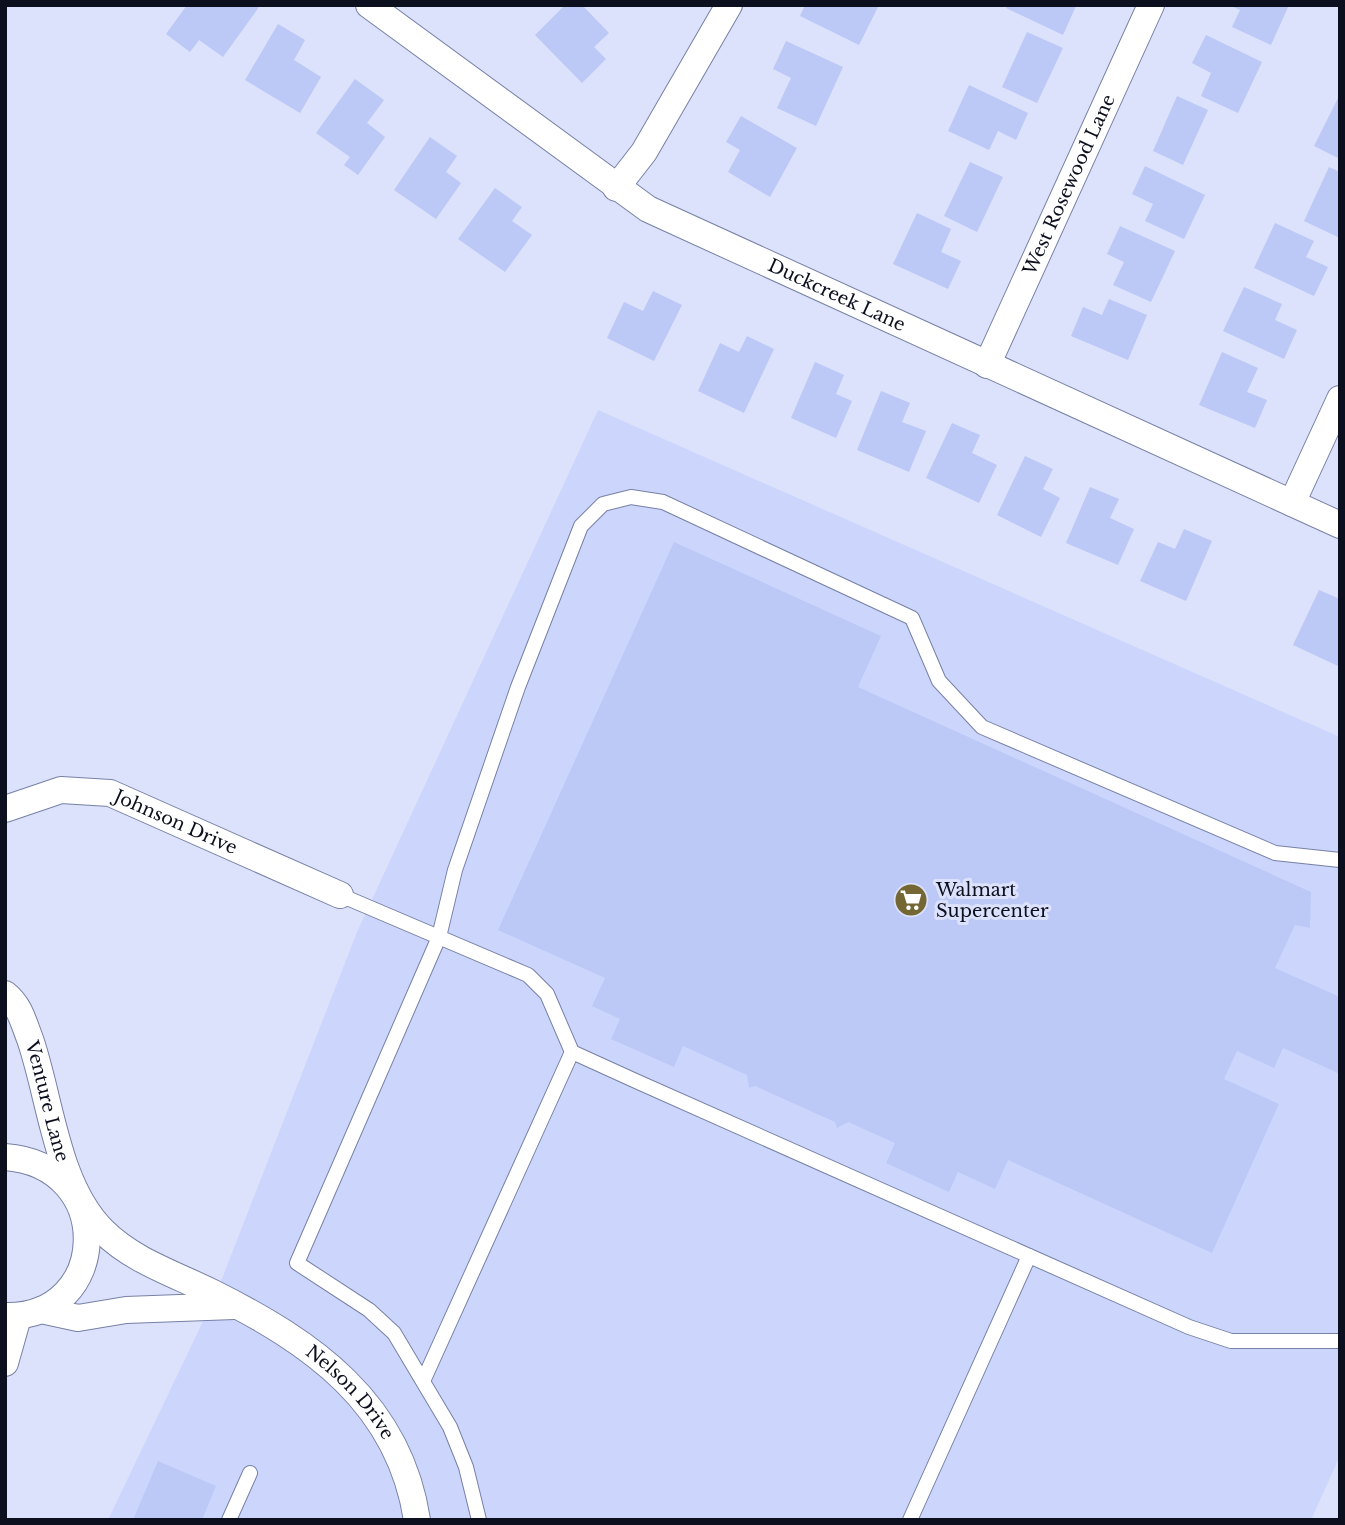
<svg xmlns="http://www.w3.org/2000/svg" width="1345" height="1525" viewBox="0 0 1345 1525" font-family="'Libre Baskerville',serif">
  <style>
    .built { fill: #ccd6fd }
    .building { fill: #bcc8f6 }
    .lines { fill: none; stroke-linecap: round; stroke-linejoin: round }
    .lane-casing { stroke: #7780a6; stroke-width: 16 }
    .street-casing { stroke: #7780a6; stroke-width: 28 }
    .lane { stroke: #fff; stroke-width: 14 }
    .street { stroke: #fff; stroke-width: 26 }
    .labels { text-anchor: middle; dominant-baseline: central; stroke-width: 6; stroke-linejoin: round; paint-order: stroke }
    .street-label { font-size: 18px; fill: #0c0f1d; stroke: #dce2fc }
    .poi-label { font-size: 18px; fill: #0c0f1d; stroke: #dce2fc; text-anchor: start }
  </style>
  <rect width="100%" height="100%" fill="#dce2fc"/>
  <!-- built -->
  <path class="built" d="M 598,410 L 1340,737 L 1340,1456 L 1311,1520 L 108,1520 L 216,1294 L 357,932 Z"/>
  <!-- building -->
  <g class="building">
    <path d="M 187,5 L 258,5 L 259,7 L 223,57 L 199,40 L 190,52 L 166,34 Z"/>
    <path d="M 565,5 L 582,5 L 609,33 L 594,47 L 606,59 L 582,83 L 535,35 Z"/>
    <path d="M 805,5 L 879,5 L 859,45 L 800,16 Z"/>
    <path d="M 1008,5 L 1074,5 L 1076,6 L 1063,35 L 1006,8 Z"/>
    <path d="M 1229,5 L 1289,5 L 1271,45 L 1232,27 L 1240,10 Z"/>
    <path d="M 278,24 L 305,40 L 294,60 L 321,77 L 300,113 L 245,80 Z"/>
    <path d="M 1027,32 L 1063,48 L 1037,103 L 1002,87 Z"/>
    <path d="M 1206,35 L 1262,62 L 1238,113 L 1201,96 L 1211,73 L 1192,63 Z"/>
    <path d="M 786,41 L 843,67 L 816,126 L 777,108 L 791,78 L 773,69 Z"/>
    <path d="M 355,79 L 384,100 L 367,123 L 385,137 L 358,175 L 344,165 L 350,157 L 316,133 Z"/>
    <path d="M 969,85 L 1028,113 L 1016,140 L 998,131 L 989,150 L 948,131 Z"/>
    <path d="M 1340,94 L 1340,159 L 1314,146 Z"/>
    <path d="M 1177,96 L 1208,110 L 1183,165 L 1153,151 Z"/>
    <path d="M 741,116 L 797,148 L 770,197 L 728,172 L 740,150 L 726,142 Z"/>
    <path d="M 430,137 L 457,156 L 446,172 L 461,183 L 436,219 L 394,190 Z"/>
    <path d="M 970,162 L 1003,177 L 977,232 L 944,216 Z"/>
    <path d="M 1145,166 L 1205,195 L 1184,239 L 1145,221 L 1153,204 L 1132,194 Z"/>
    <path d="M 1329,167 L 1340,172 L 1340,238 L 1304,221 Z"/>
    <path d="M 495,188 L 522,207 L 512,221 L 532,235 L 505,272 L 458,239 Z"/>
    <path d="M 917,213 L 951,229 L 941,252 L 961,261 L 948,289 L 893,264 Z"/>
    <path d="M 1275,223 L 1314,241 L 1306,257 L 1328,267 L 1314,296 L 1254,268 Z"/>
    <path d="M 1120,226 L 1175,251 L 1151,302 L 1113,285 L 1124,262 L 1107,254 Z"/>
    <path d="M 1244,287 L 1282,304 L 1275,320 L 1297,330 L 1284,359 L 1223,331 Z"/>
    <path d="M 653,291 L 682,305 L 654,361 L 607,338 L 624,302 L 643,311 Z"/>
    <path d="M 1109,299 L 1147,315 L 1128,360 L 1071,336 L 1083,307 L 1102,315 Z"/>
    <path d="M 747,336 L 774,349 L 744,413 L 698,391 L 720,343 L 739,352 Z"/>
    <path d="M 1222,352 L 1258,368 L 1247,392 L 1267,400 L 1255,428 L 1199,405 Z"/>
    <path d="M 815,362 L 844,375 L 836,394 L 852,401 L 836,438 L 791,418 Z"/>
    <path d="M 881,391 L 910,403 L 902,422 L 926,431 L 909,472 L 857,450 Z"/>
    <path d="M 952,423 L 980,435 L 972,453 L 997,465 L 979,503 L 926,478 Z"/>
    <path d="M 1025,456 L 1053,469 L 1043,489 L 1060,498 L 1041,537 L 997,515 Z"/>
    <path d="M 1090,487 L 1119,499 L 1110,518 L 1134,529 L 1118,565 L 1066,543 Z"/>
    <path d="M 1184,529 L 1212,541 L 1186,601 L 1140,581 L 1158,542 L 1175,549 Z"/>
    <path d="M 674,542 L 881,636 L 858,687 L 1311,892 L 1310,928 L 1295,925 L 1275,968 L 1340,997 L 1340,1074 L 1283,1048 L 1274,1068 L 1237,1051 L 1224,1079 L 1279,1104 L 1212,1253 L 1008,1160 L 995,1189 L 958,1172 L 949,1192 L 886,1163 L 895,1143 L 848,1122 L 837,1128 L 835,1122 L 755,1086 L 749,1088 L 747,1075 L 683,1046 L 674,1067 L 611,1039 L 620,1019 L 592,1006 L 605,978 L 498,930 Z"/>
    <path d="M 1319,590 L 1340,599 L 1338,666 L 1293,645 Z"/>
    <path d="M 158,1461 L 216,1486 L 202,1520 L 133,1520 Z"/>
  </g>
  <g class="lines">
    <defs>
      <g id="lane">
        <path d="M 340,895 L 528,975 L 547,994 L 572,1052 L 638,1082 L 1189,1327 L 1231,1341 L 1340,1341"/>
        <path d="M 424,1379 L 572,1052"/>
        <path d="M 229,1520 L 250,1473"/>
        <path d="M 479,1520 L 466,1467 L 450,1427 L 394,1333 L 369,1310 L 297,1263 L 439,937 L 455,870 L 518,687 L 581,526 L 603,504 L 631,497 L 663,502 L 912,618 L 939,681 L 982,727 L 1275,853 L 1340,860"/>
        <path d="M 910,1520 L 1029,1256"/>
      </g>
      <g id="street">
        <path id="s1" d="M 369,5 L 648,209 L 1340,525"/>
        <path d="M 616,188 L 644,152 L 729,5"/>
        <path id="s2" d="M 987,365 L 1151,5"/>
        <path d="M 1292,503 L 1340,399"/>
        <path id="s3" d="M 5,809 L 61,790 L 110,793 L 340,895"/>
        <path id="s4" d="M 5,994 C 20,1006 23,1021 30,1039 C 51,1100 56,1184 103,1231 C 133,1261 175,1274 213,1293 C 311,1342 399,1402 417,1520"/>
        <path d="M 5,1157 C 117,1165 111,1319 5,1316"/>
        <path d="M 41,1310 L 78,1318 L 126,1310 L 234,1306"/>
        <path d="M 5,1363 L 18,1317"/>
      </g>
    </defs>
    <!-- lane casing -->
    <use href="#lane" class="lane-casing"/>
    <!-- street casing -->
    <use href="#street" class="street-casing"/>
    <!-- lane -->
    <use href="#lane" class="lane"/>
    <!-- street -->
    <use href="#street" class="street"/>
  </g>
  <!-- icons -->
  <defs>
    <symbol id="supermarket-disc" viewBox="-11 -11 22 22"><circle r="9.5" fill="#756734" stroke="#dce2fc"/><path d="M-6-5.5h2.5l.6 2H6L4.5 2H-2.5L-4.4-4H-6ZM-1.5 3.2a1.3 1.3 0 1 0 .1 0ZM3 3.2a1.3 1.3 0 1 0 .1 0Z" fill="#fff"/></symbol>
  </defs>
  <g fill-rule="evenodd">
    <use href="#supermarket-disc" x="892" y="881" width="38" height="38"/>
  </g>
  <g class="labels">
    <!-- street labels -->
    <g class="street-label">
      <text stroke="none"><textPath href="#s2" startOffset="198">West Rosewood Lane</textPath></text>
      <text stroke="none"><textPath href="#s1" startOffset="553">Duckcreek Lane</textPath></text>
      <text stroke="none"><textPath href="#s3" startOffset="180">Johnson Drive</textPath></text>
      <text stroke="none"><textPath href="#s4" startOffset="117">Venture Lane</textPath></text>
      <text stroke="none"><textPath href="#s4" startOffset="558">Nelson Drive</textPath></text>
    </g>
    <!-- poi labels -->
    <g class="poi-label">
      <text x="936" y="890">Walmart<tspan x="936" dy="21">Supercenter</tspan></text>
    </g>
  </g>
  <!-- border -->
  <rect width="1345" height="1525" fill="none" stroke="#0c0f1d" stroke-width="14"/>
</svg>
